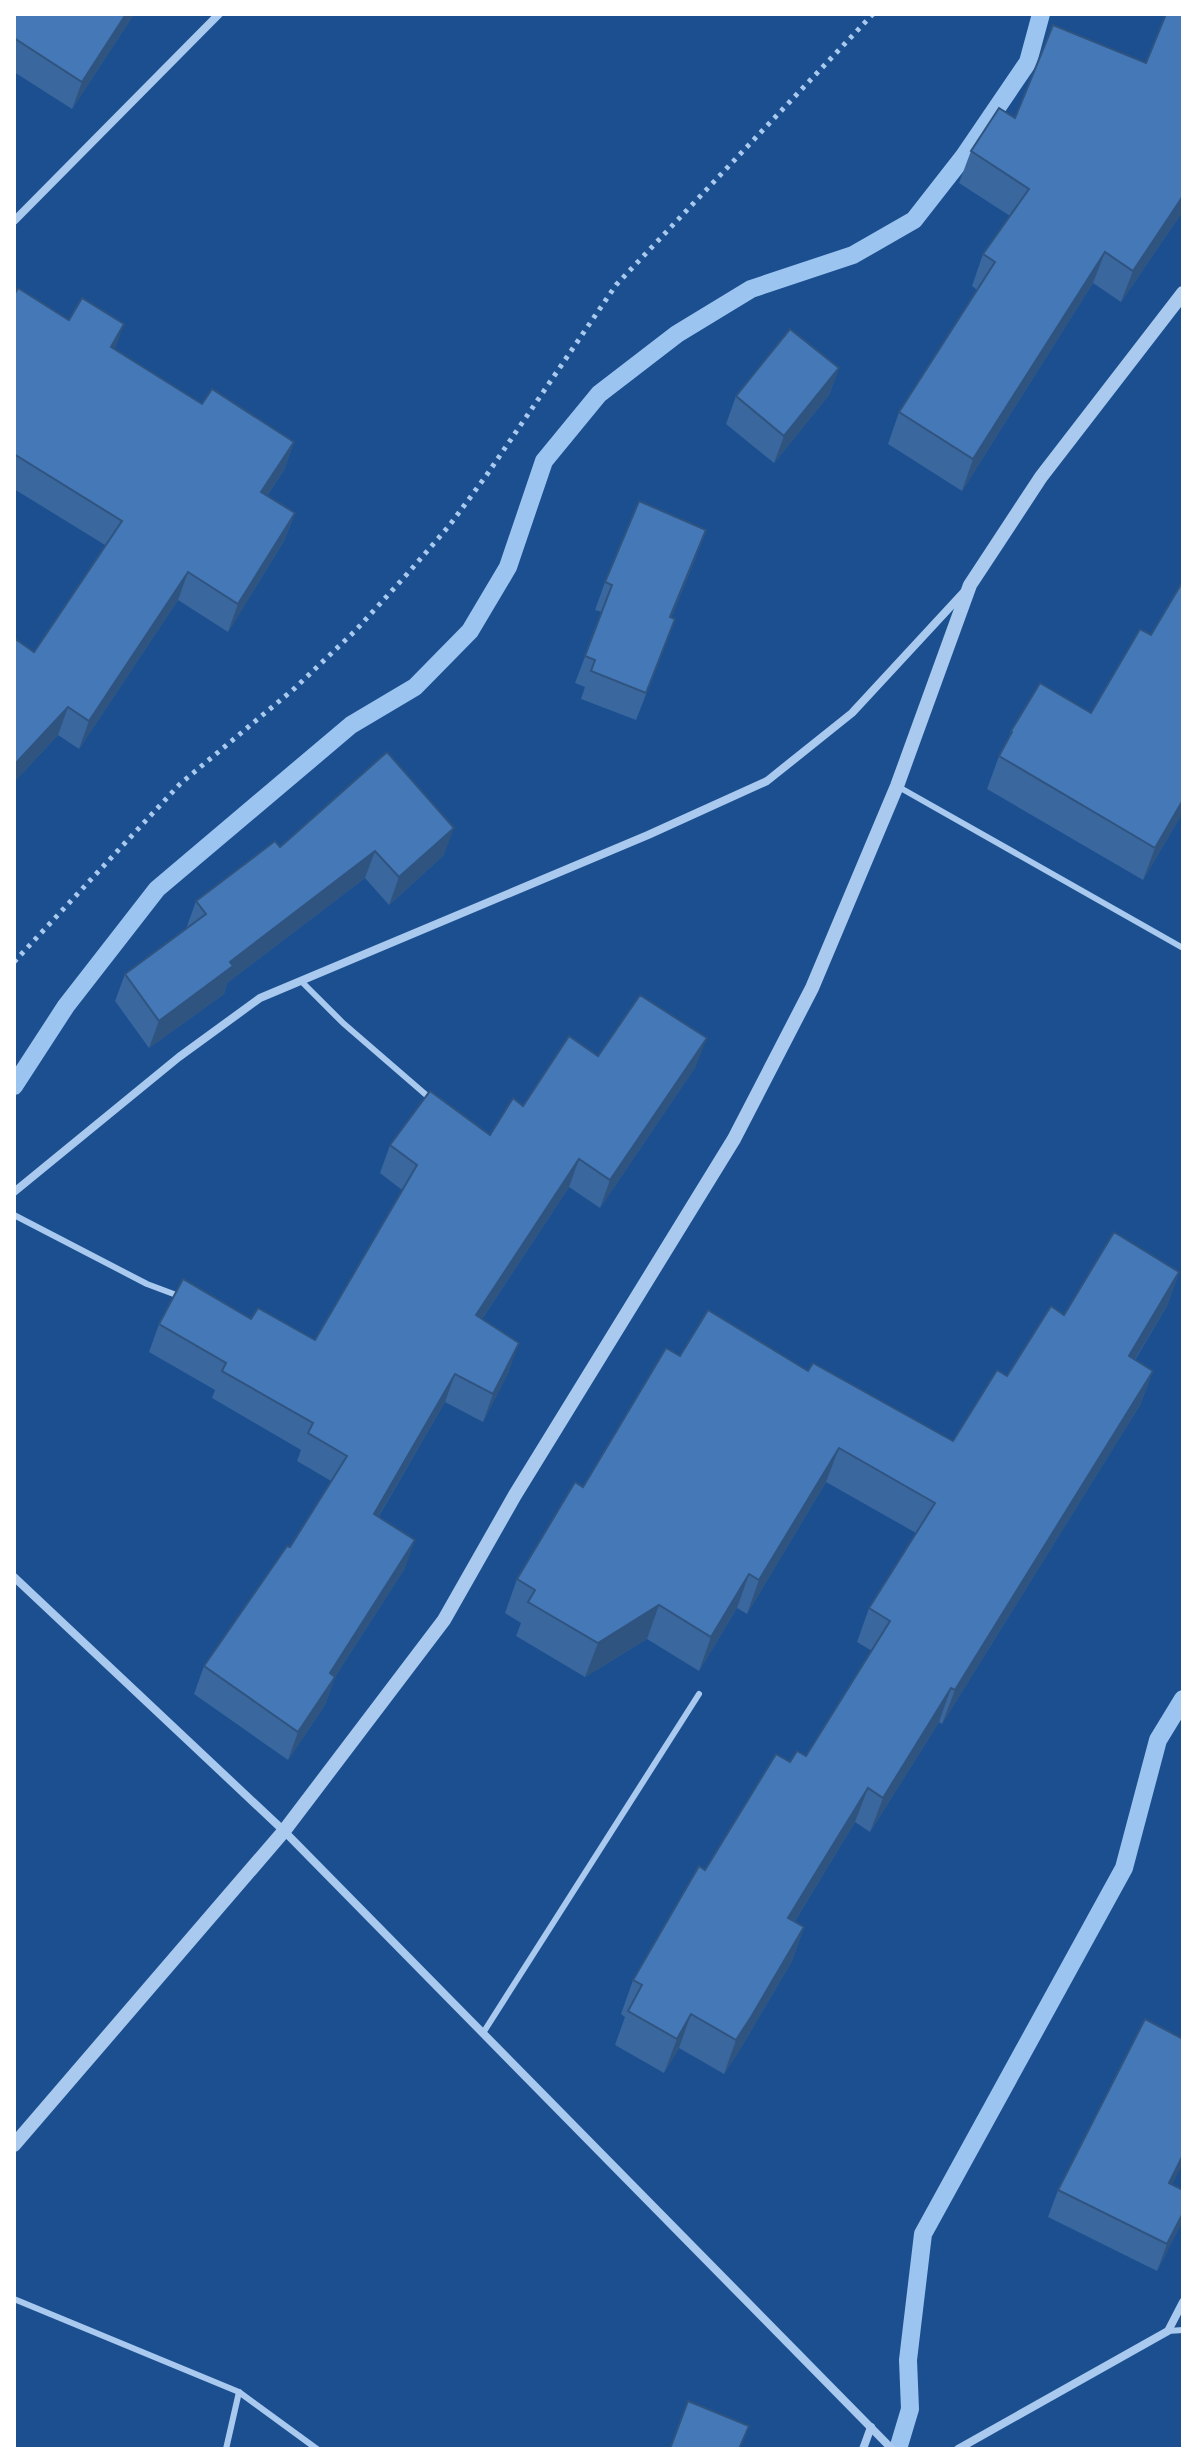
<svg xmlns="http://www.w3.org/2000/svg" width="1197" height="2463" viewBox="0 0 1197 2463" font-family="'Exo 2',sans-serif">
  <style>
    .lines { fill: none; stroke-linecap: round; stroke-linejoin: round }
    .stream { stroke: #9cc4f0; stroke-width: 18 }
    .path { stroke: #a9c9ee; stroke-width: 5; stroke-dasharray: 4 6; stroke-linecap: butt }
    .service { stroke: #a9c9ee; stroke-width: 6 }
    .minor { stroke: #a9c9ee; stroke-width: 8 }
    .tertiary { stroke: #a9c9ee; stroke-width: 14 }
    .wall { fill: #3a679d }
    .shaded-wall { fill: #305480 }
    .building { fill: #4478b7; stroke: #305480; stroke-width: 2 }
  </style>
  <rect width="100%" height="100%" fill="#1b4f8f"/>
  <g class="lines">
    <!-- stream -->
    <g class="stream">
      <path d="M 14,1086 L 66,1006 L 157,889 L 351,725 L 415,687 L 470,631 L 508,567 L 544,461 L 599,394 L 677,334 L 751,289 L 853,255 L 914,220 L 964,156 L 1028,62 L 1041,14"/>
      <path d="M 898,2449 L 910,2409 L 908,2360 L 923,2234 L 1124,1868 L 1158,1740 L 1183,1699"/>
    </g>
    <!-- path -->
    <path class="path" d="M 14,962 L 180,784 L 295,688 L 356,630 L 409,572 L 449,526 L 486,476 L 616,285 L 873,14"/>
    <!-- service -->
    <g class="service">
      <path d="M 897,786 L 1183,948"/>
      <path d="M 302,982 L 343,1023 L 432,1100"/>
      <path d="M 14,1215 L 147,1284 L 179,1296"/>
      <path d="M 483,2033 L 699,1694"/>
      <path d="M 14,2299 L 239,2392 L 317,2449"/>
      <path d="M 1168,2331 L 1183,2330"/>
      <path d="M 226,2449 L 239,2392"/>
    </g>
    <!-- minor -->
    <g class="minor">
      <path d="M 14,221 L 219,14"/>
      <path d="M 14,1192 L 179,1057 L 260,998 L 648,835 L 767,781 L 852,713 L 964,592"/>
      <path d="M 14,1577 L 284,1831 L 892,2449"/>
      <path d="M 863,2449 L 871,2427"/>
      <path d="M 958,2449 L 1168,2331 L 1183,2302"/>
    </g>
    <!-- tertiary -->
    <path class="tertiary" d="M 14,2145 L 284,1831 L 444,1620 L 515,1495 L 734,1139 L 812,988 L 897,786 L 970,585 L 1041,477 L 1183,293"/>
  </g>
  <!-- wall -->
  <g class="wall">
    <path d="M 14,14 L 134,14 L 72,109 L 14,72 Z"/>
    <path d="M 1015,118 L 1183,211 L 1121,302 L 1093,283 L 962,491 L 888,444 L 899,412 L 977,290 L 972,286 L 983,254 L 1010,216 L 959,183 L 971,151 Z"/>
    <path d="M 14,295 L 115,349 L 202,404 L 294,442 L 284,470 L 267,496 L 295,513 L 284,541 L 228,632 L 178,600 L 79,749 L 58,735 L 14,782 L 14,638 L 34,652 L 105,545 L 14,489 Z"/>
    <path d="M 839,368 L 829,395 L 774,463 L 726,424 L 736,396 Z"/>
    <path d="M 696,557 L 671,618 L 665,646 L 636,720 L 581,699 L 585,687 L 575,683 L 602,612 L 595,610 L 605,582 Z"/>
    <path d="M 1011,731 L 1183,812 L 1143,880 L 987,789 L 999,756 L 1007,742 Z"/>
    <path d="M 387,752 L 444,855 L 389,905 L 365,878 L 227,983 L 224,994 L 149,1048 L 115,1001 L 125,974 L 186,929 L 196,901 L 280,847 Z"/>
    <path d="M 598,1056 L 696,1066 L 600,1208 L 569,1187 L 482,1319 L 509,1371 L 483,1422 L 445,1402 L 379,1516 L 405,1568 L 335,1677 L 325,1705 L 288,1760 L 194,1694 L 204,1666 L 290,1547 L 331,1481 L 297,1461 L 301,1450 L 212,1398 L 215,1390 L 149,1352 L 159,1324 L 251,1319 L 315,1340 L 402,1190 L 380,1173 L 390,1145 L 490,1135 L 523,1106 Z"/>
    <path d="M 1179,1272 L 1167,1306 L 1135,1360 L 1153,1371 L 1140,1405 L 942,1724 L 939,1722 L 870,1832 L 855,1822 L 795,1921 L 804,1927 L 792,1961 L 739,2051 L 724,2074 L 679,2048 L 664,2073 L 615,2045 L 625,2017 L 621,2014 L 633,1980 L 705,1870 L 790,1762 L 806,1756 L 872,1651 L 857,1642 L 869,1608 L 916,1533 L 826,1482 L 747,1614 L 737,1608 L 699,1671 L 647,1639 L 585,1677 L 516,1636 L 521,1623 L 505,1613 L 517,1579 L 583,1487 L 680,1356 L 808,1371 L 953,1441 L 1007,1376 L 1064,1315 Z"/>
    <path d="M 1172,2185 L 1183,2220 L 1157,2271 L 1048,2217 L 1058,2190 Z"/>
  </g>
  <!-- shaded-wall -->
  <g class="shaded-wall">
    <path d="M 126,14 L 134,14 L 72,109 L 82,82 Z"/>
    <path d="M 1183,196 L 1183,211 L 1121,302 L 1133,271 Z"/>
    <path d="M 1105,252 L 1093,283 L 962,491 L 973,459 Z"/>
    <path d="M 124,324 L 114,352 L 111,347 Z"/>
    <path d="M 839,368 L 829,395 L 774,463 L 784,436 Z"/>
    <path d="M 294,442 L 284,470 L 251,520 L 261,492 Z"/>
    <path d="M 295,513 L 284,541 L 228,632 L 238,604 Z"/>
    <path d="M 706,530 L 696,557 L 660,644 L 670,617 Z"/>
    <path d="M 188,572 L 178,600 L 79,749 L 89,721 Z"/>
    <path d="M 68,707 L 58,735 L 14,782 L 14,765 Z"/>
    <path d="M 1183,800 L 1183,812 L 1143,880 L 1155,848 Z"/>
    <path d="M 454,828 L 444,855 L 389,905 L 399,877 Z"/>
    <path d="M 375,851 L 365,878 L 227,983 L 224,994 L 149,1048 L 159,1021 L 230,962 Z"/>
    <path d="M 707,1038 L 696,1066 L 600,1208 L 610,1180 Z"/>
    <path d="M 579,1159 L 569,1187 L 466,1343 L 476,1315 Z"/>
    <path d="M 1179,1272 L 1167,1306 L 1116,1390 L 1129,1356 Z"/>
    <path d="M 519,1343 L 509,1371 L 483,1422 L 493,1394 Z"/>
    <path d="M 1153,1371 L 1140,1405 L 942,1724 L 955,1690 Z"/>
    <path d="M 455,1374 L 445,1402 L 364,1541 L 374,1514 Z"/>
    <path d="M 839,1448 L 826,1482 L 747,1614 L 759,1580 Z"/>
    <path d="M 415,1540 L 405,1568 L 335,1677 L 325,1705 L 288,1760 L 298,1732 L 330,1673 Z"/>
    <path d="M 749,1574 L 737,1608 L 699,1671 L 711,1637 Z"/>
    <path d="M 659,1605 L 647,1639 L 585,1677 L 598,1643 Z"/>
    <path d="M 951,1688 L 939,1722 L 870,1832 L 883,1798 Z"/>
    <path d="M 868,1788 L 855,1822 L 776,1952 L 788,1918 Z"/>
    <path d="M 804,1927 L 792,1961 L 739,2051 L 724,2074 L 736,2040 Z"/>
    <path d="M 691,2014 L 679,2048 L 664,2073 L 677,2039 Z"/>
    <path d="M 1183,2155 L 1183,2164 L 1159,2210 L 1169,2183 Z"/>
    <path d="M 1183,2213 L 1183,2220 L 1157,2271 L 1167,2244 Z"/>
  </g>
  <!-- building -->
  <g class="building">
    <path d="M 14,14 L 126,14 L 82,82 L 14,38 Z"/>
    <path d="M 1166,14 L 1183,14 L 1183,196 L 1133,271 L 1105,252 L 973,459 L 899,412 L 995,262 L 983,254 L 1029,189 L 971,151 L 999,108 L 1015,118 L 1053,25 L 1146,63 Z"/>
    <path d="M 18,288 L 69,320 L 82,298 L 124,324 L 111,347 L 202,404 L 212,389 L 294,442 L 261,492 L 295,513 L 238,604 L 188,572 L 89,721 L 68,707 L 14,765 L 14,638 L 34,652 L 122,521 L 14,454 L 14,295 Z"/>
    <path d="M 790,329 L 839,368 L 784,436 L 736,396 Z"/>
    <path d="M 639,501 L 706,530 L 670,617 L 675,619 L 646,693 L 591,671 L 595,660 L 585,656 L 612,585 L 605,582 Z"/>
    <path d="M 1183,581 L 1183,800 L 1155,848 L 999,756 L 1012,732 L 1011,731 L 1040,683 L 1091,713 L 1140,629 L 1151,635 Z"/>
    <path d="M 387,752 L 454,828 L 399,877 L 375,851 L 230,962 L 233,966 L 159,1021 L 125,974 L 206,914 L 196,901 L 275,841 L 280,847 Z"/>
    <path d="M 640,995 L 707,1038 L 610,1180 L 579,1159 L 476,1315 L 519,1343 L 493,1394 L 455,1374 L 374,1514 L 415,1540 L 330,1673 L 335,1677 L 298,1732 L 204,1666 L 287,1546 L 290,1547 L 347,1456 L 308,1433 L 313,1423 L 222,1371 L 226,1363 L 159,1324 L 183,1279 L 251,1319 L 258,1308 L 315,1340 L 417,1165 L 390,1145 L 430,1091 L 490,1135 L 513,1098 L 523,1106 L 569,1036 L 598,1056 Z"/>
    <path d="M 1114,1232 L 1179,1272 L 1129,1356 L 1153,1371 L 955,1690 L 951,1688 L 883,1798 L 868,1788 L 788,1918 L 804,1927 L 751,2017 L 736,2040 L 691,2014 L 677,2039 L 628,2011 L 642,1985 L 633,1980 L 699,1866 L 705,1870 L 776,1754 L 790,1762 L 797,1751 L 806,1756 L 890,1621 L 869,1608 L 935,1503 L 839,1448 L 759,1580 L 749,1574 L 711,1637 L 659,1605 L 598,1643 L 528,1602 L 535,1590 L 517,1579 L 575,1482 L 583,1487 L 666,1348 L 680,1356 L 708,1310 L 808,1371 L 813,1363 L 953,1441 L 997,1370 L 1007,1376 L 1051,1306 L 1064,1315 Z"/>
    <path d="M 1145,2019 L 1183,2039 L 1183,2155 L 1169,2183 L 1183,2190 L 1183,2213 L 1167,2244 L 1058,2190 Z"/>
    <path d="M 688,2401 L 749,2426 L 739,2449 L 670,2449 Z"/>
  </g>
  <!-- border -->
  <rect width="1197" height="2463" fill="none" stroke="#ffffff" stroke-width="32"/>
</svg>
